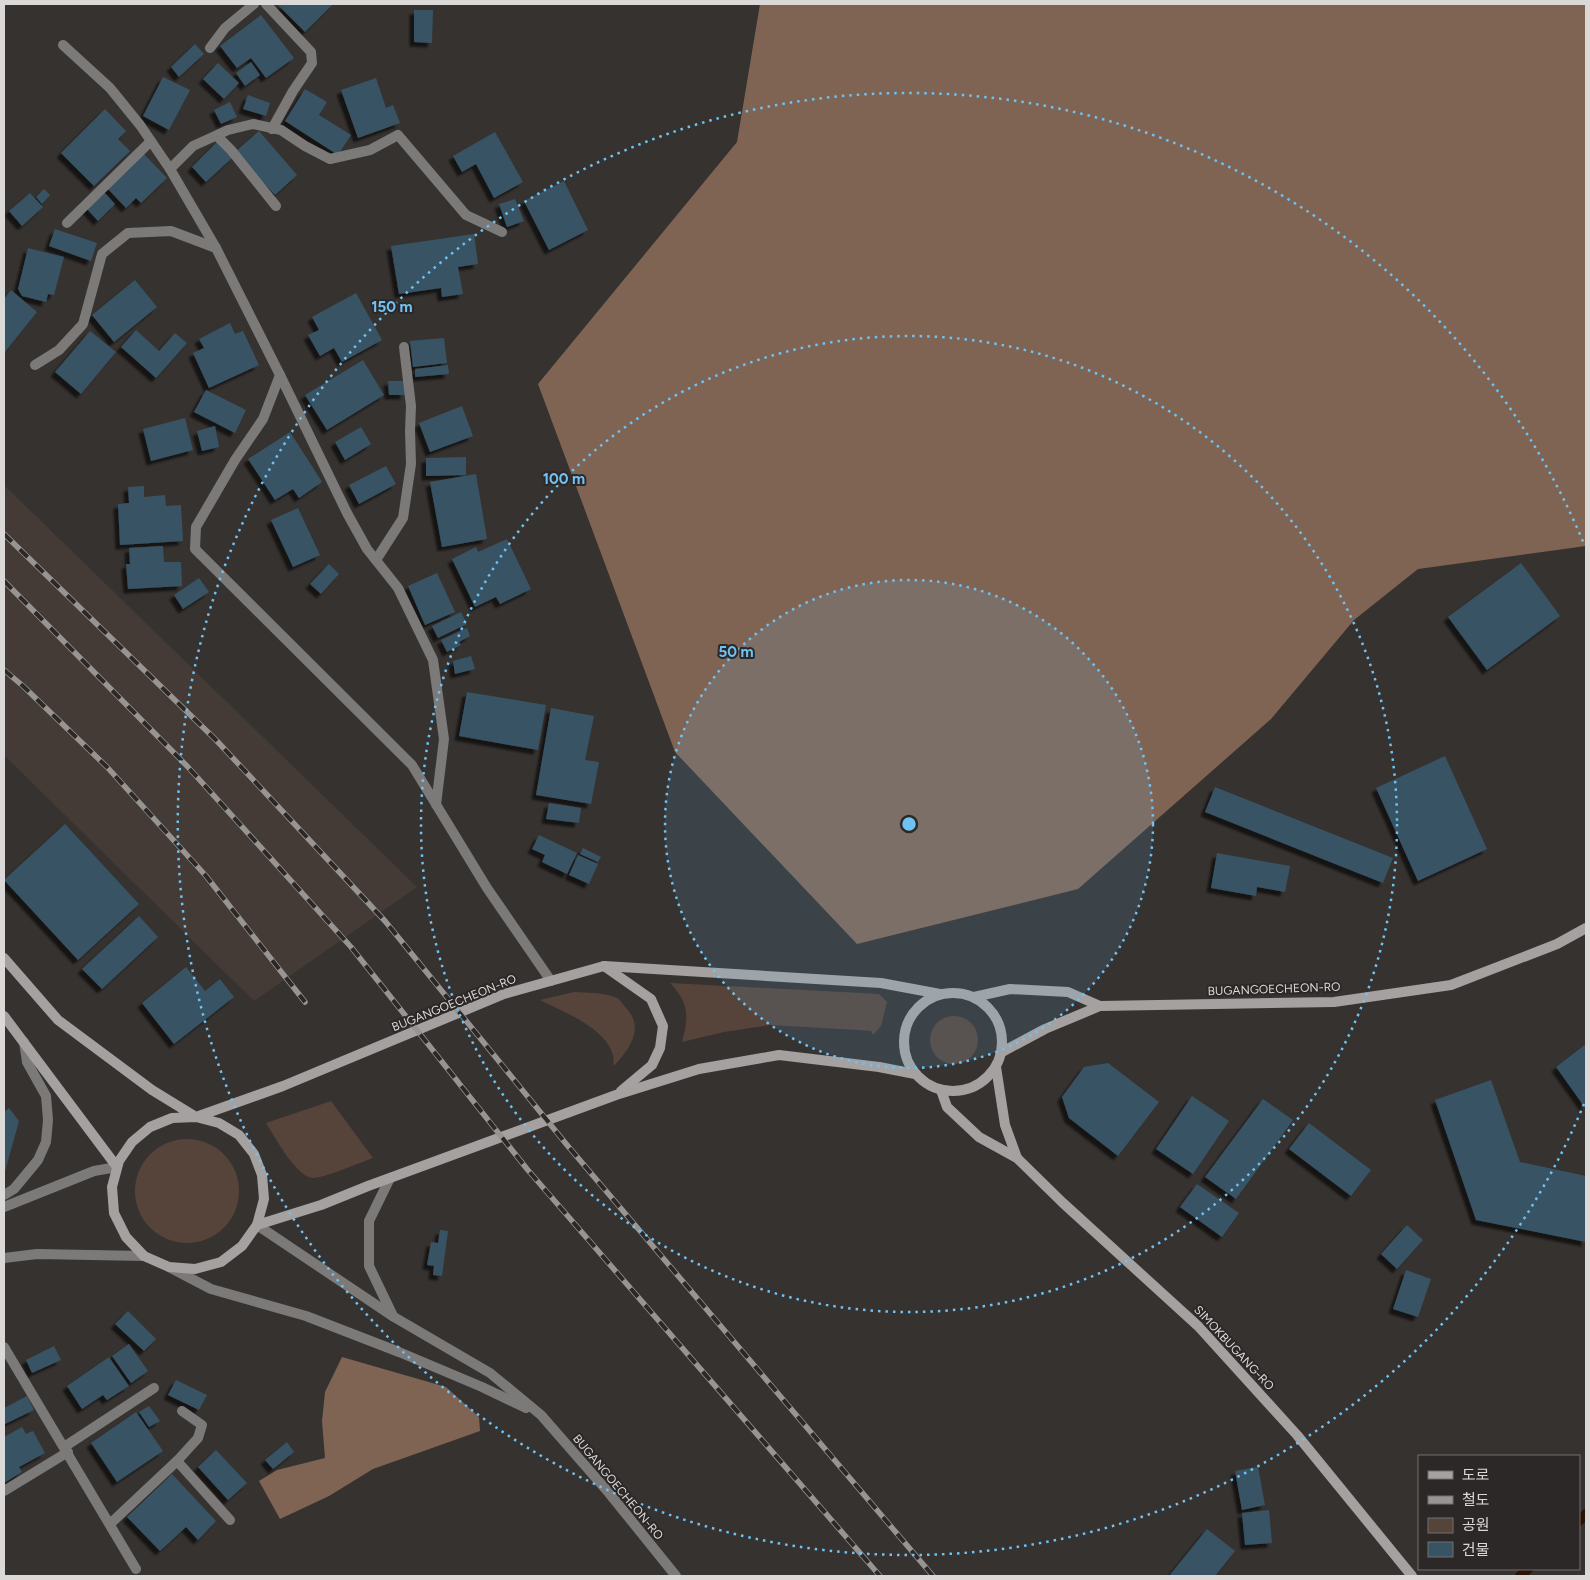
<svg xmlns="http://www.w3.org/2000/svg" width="1590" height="1580" viewBox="0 0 1590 1580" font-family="Figtree,'Noto Sans KR',sans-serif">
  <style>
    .built { fill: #453b36 }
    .green { fill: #56443a }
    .forest { fill: #7f6454 }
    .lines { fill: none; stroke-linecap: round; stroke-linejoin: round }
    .stream { stroke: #291305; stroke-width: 10 }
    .building { fill: #385364; filter: url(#shadow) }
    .service { stroke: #7b7a79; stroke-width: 10 }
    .minor { stroke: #7b7a79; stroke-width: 10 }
    .tertiary { stroke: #7b7a79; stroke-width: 10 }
    .secondary { stroke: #a4a1a0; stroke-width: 10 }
    .rail-casing { stroke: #979492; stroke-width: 5.5 }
    .rail { stroke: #2c2827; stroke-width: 4; stroke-dasharray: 11; stroke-linecap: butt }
    .ring { fill: none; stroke: #6fc2f4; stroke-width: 2.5; stroke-dasharray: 2.5 5 }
    .labels { text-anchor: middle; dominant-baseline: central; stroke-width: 4; stroke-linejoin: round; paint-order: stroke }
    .street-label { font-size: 12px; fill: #dbd9d8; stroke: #2c2827 }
    .centre { fill: #6fc2f4; stroke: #2c2827; stroke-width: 2.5 }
    .ring-label { font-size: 15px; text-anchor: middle; font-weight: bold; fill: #6fc2f4; stroke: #2c2827; stroke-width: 4; stroke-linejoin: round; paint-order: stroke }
  </style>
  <defs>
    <filter id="shadow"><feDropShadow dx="-4.5" dy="4.5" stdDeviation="1" flood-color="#0009"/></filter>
  </defs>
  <rect width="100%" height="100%" fill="#363230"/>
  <!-- built -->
  <path class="built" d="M 4,485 L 417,887 L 254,1001 L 4,755 Z"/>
  <!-- green -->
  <g class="green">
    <path d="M 670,983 L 879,994 L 887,1002 L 881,1026 L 873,1035 L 871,1031 L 858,1030 L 771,1025 L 724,1032 L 682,1042 C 689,1016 689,1003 670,983 Z"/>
    <path d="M 574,992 C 587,993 604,992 617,998 C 621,1000 624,1006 627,1009 C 645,1029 628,1051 614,1066 C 613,1063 614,1058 613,1055 C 605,1027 563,1012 540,1000 Z"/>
    <circle cx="954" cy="1040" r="24"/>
    <path d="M 331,1101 L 373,1158 C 362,1162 321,1179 313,1178 C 296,1177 275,1137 266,1123 Z"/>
    <circle cx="187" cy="1191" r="52"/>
  </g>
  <!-- forest -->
  <g class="forest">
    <path d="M 760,4 L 1586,4 L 1586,546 L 1418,569 L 1354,620 L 1271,719 L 1078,889 L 857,944 L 675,752 L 538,384 L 737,142 Z"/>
    <path d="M 342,1357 L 446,1387 L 479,1417 L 480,1431 L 373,1469 L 329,1496 L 280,1519 L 259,1481 L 277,1470 L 325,1458 L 322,1421 L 325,1392 Z"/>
  </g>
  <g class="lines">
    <!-- stream -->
    <g class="stream">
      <path d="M 1579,1521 L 1586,1514"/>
      <path d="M 1520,1576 L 1528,1569"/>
    </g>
  </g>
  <!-- building -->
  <g class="building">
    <path d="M 277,4 L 333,4 L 305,32 Z"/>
    <path d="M 414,10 L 433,10 L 432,43 L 414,42 Z"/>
    <path d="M 261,15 L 294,58 L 266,78 L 251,58 L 237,68 L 220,46 Z"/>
    <path d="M 195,44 L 204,54 L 179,77 L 171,67 Z"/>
    <path d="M 251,62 L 260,75 L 245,86 L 236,73 Z"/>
    <path d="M 218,63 L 239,83 L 224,99 L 203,79 Z"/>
    <path d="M 163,77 L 190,90 L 169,130 L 143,116 Z"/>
    <path d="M 376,78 L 386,108 L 393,105 L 400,123 L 358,138 L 341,90 Z"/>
    <path d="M 305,89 L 327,102 L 319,115 L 351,135 L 338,155 L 285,121 Z"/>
    <path d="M 248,95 L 270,103 L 266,116 L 243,109 Z"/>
    <path d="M 230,102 L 237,117 L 221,124 L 214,110 Z"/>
    <path d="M 105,109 L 126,131 L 118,139 L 130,151 L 94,186 L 61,153 Z"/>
    <path d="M 259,131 L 297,175 L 275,195 L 235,152 Z"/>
    <path d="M 495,132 L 523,182 L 494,198 L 476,164 L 462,172 L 453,156 Z"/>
    <path d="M 218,141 L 233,157 L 206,182 L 192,167 Z"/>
    <path d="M 143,153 L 167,178 L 141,203 L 136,198 L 126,208 L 107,188 Z"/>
    <path d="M 564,181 L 588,230 L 549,250 L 524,201 Z"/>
    <path d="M 44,189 L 50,195 L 42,204 L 36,197 Z"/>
    <path d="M 103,191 L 115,204 L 98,221 L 86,208 Z"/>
    <path d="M 30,193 L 43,207 L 22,226 L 9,211 Z"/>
    <path d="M 515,199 L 524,221 L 507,227 L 499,204 Z"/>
    <path d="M 55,229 L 97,243 L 91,261 L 49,246 Z"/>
    <path d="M 474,234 L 478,264 L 458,267 L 463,294 L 442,297 L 441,288 L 399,294 L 391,246 Z"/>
    <path d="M 28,248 L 64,257 L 54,295 L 48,294 L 46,302 L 22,296 L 18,289 Z"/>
    <path d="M 135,280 L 157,307 L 114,342 L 92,315 Z"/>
    <path d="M 11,290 L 37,312 L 5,352 L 4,351 L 4,299 Z"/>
    <path d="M 356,293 L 382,340 L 342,362 L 334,348 L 320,356 L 308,335 L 319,330 L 312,317 Z"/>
    <path d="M 230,323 L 235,334 L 243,331 L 259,365 L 209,388 L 193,353 L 204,348 L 199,339 Z"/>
    <path d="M 136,330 L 159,351 L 175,333 L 187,343 L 156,378 L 121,347 Z"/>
    <path d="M 90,331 L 116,352 L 81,394 L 55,372 Z"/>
    <path d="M 444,338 L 447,363 L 413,367 L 410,341 Z"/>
    <path d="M 363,360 L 384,395 L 327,430 L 305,395 Z"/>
    <path d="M 448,365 L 449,374 L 415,377 L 415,369 Z"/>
    <path d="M 388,381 L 404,381 L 405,395 L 389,395 Z"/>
    <path d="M 206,390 L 246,410 L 235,433 L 194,412 Z"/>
    <path d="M 462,406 L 473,436 L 430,452 L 419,423 Z"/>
    <path d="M 185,418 L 193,450 L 151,461 L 143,429 Z"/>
    <path d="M 215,426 L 219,447 L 202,451 L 197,431 Z"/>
    <path d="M 361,427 L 371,444 L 345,460 L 335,442 Z"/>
    <path d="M 290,432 L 322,482 L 299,498 L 293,489 L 275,500 L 248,459 Z"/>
    <path d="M 466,457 L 466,475 L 426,476 L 426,458 Z"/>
    <path d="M 386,466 L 396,484 L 359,504 L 349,485 Z"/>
    <path d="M 476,474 L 487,539 L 442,547 L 430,482 Z"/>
    <path d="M 144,486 L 144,497 L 165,495 L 166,506 L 181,505 L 183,541 L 120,545 L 118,504 L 129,503 L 128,487 Z"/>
    <path d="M 298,508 L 320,555 L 293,567 L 271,520 Z"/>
    <path d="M 507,539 L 531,589 L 500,604 L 496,597 L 475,607 L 452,559 L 476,547 L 478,552 Z"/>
    <path d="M 163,546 L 164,562 L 181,562 L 182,586 L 128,589 L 126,564 L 130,564 L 129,548 Z"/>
    <path d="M 1521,563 L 1560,616 L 1487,670 L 1448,617 Z"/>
    <path d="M 329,564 L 339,574 L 321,594 L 310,584 Z"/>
    <path d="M 437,573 L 455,612 L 425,625 L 408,586 Z"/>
    <path d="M 199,578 L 209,592 L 183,609 L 174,595 Z"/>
    <path d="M 461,612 L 467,624 L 438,638 L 432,626 Z"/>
    <path d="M 467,628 L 470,636 L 459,642 L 461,645 L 447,652 L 441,640 Z"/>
    <path d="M 471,656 L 475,669 L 455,674 L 453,661 Z"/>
    <path d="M 467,692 L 546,705 L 538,750 L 459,736 Z"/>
    <path d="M 551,708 L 594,716 L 585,760 L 599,762 L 591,804 L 536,795 Z"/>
    <path d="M 1445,756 L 1487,849 L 1418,881 L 1376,788 Z"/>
    <path d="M 1215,787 L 1393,858 L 1383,883 L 1205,812 Z"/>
    <path d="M 549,803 L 581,808 L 579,823 L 546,819 Z"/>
    <path d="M 65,824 L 139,904 L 78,960 L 4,880 Z"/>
    <path d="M 539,835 L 577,853 L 567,874 L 542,862 L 545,855 L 532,849 Z"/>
    <path d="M 583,848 L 601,857 L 598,862 L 580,854 Z"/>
    <path d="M 1217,853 L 1290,866 L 1285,892 L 1257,887 L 1256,896 L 1211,888 Z"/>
    <path d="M 578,855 L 598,864 L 589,884 L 569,875 Z"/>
    <path d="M 139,916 L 158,937 L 102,989 L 82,969 Z"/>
    <path d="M 186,967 L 205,991 L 220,979 L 234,997 L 174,1044 L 142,1003 Z"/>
    <path d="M 1586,1044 L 1586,1109 L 1556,1067 Z"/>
    <path d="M 1108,1063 L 1159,1102 L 1118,1156 L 1069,1118 L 1062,1097 L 1084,1067 Z"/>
    <path d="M 1491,1080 L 1520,1162 L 1586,1176 L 1586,1242 L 1476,1220 L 1435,1100 Z"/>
    <path d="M 1192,1096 L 1229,1121 L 1193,1174 L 1156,1149 Z"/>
    <path d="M 1263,1099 L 1293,1120 L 1236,1199 L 1205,1177 Z"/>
    <path d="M 9,1108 L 19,1121 L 4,1175 L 4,1112 Z"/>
    <path d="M 1309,1123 L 1371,1170 L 1351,1196 L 1289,1149 Z"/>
    <path d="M 1197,1184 L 1239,1213 L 1222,1237 L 1180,1207 Z"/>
    <path d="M 1407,1225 L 1423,1240 L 1397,1269 L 1381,1254 Z"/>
    <path d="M 440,1230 L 448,1231 L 442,1276 L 433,1275 L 434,1266 L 427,1265 L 431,1242 L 438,1243 Z"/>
    <path d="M 1406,1270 L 1431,1279 L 1418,1317 L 1393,1309 Z"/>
    <path d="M 128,1311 L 156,1339 L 144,1351 L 115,1324 Z"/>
    <path d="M 129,1344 L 148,1371 L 131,1383 L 112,1356 Z"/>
    <path d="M 54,1346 L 61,1360 L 32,1373 L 26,1360 Z"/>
    <path d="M 109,1357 L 129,1386 L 107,1400 L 103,1395 L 82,1409 L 67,1386 Z"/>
    <path d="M 176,1380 L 207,1395 L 199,1410 L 168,1395 Z"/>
    <path d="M 27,1396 L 34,1410 L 5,1424 L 4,1421 L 4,1408 Z"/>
    <path d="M 149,1406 L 160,1421 L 149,1427 L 139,1412 Z"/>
    <path d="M 136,1412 L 163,1451 L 117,1482 L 91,1443 Z"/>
    <path d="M 22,1427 L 26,1434 L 33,1431 L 45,1453 L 19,1467 L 22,1472 L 4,1483 L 4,1437 Z"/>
    <path d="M 287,1442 L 294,1452 L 273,1469 L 265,1460 Z"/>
    <path d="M 216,1450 L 247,1483 L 228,1500 L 198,1467 Z"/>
    <path d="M 1258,1467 L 1265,1505 L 1242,1510 L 1235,1471 Z"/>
    <path d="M 172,1474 L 216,1521 L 198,1540 L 186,1527 L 160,1551 L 127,1517 Z"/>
    <path d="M 1269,1510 L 1272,1543 L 1245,1545 L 1242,1513 Z"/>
    <path d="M 1207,1529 L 1235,1551 L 1215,1576 L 1169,1576 Z"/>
  </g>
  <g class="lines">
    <!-- service -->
    <g class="service">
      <path d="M 266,4 L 311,52 L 312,63 L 293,91 L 272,129"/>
      <path d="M 210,48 L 225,28 L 254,4"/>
      <path d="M 217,136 L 231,150 L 276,206"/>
      <path d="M 67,223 L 151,141"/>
      <path d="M 376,560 L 403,518 L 411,464 L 410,431 L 411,406 L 404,347"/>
      <path d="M 4,1347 L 136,1569"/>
      <path d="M 64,1447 L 154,1388"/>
      <path d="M 177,1461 L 230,1520"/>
      <path d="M 4,1491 L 68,1452"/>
      <path d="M 110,1524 L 177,1461 L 198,1438 L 202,1425 L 182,1411"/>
    </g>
    <!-- minor -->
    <g class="minor">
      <path d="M 63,45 L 110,88 L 140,125 L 170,169"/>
      <path d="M 216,248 L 170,169 L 193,146 L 228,130 L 253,124 L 281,130 L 305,146 L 330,159 L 370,150 L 398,135 L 466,215 L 502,232"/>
      <path d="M 35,365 L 59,350 L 83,324 L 102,254 L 128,233 L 171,231 L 216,248 L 280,375"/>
      <path d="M 436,805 L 444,739 L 433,660 L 398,588 L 367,549 L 347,513 L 280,375 L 263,419 L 235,460 L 196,527 L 195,549 L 412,765 L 487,888 L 551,981"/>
      <path d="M 390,1178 L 369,1221 L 369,1266 L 393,1316"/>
      <path d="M 257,1225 L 394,1317 L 490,1373 L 541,1415 L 609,1493 L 676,1576"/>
      <path d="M 169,1267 L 211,1289 L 306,1316 L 399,1352 L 482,1387 L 526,1408"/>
    </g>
    <!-- tertiary -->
    <g class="tertiary">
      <path d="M 4,1195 L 14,1189 L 38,1160 L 46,1142 L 48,1120 L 46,1096 L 27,1062 L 24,1042"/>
      <path d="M 4,1207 L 94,1171 L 117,1167"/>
      <path d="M 4,1258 L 37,1254 L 144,1256"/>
    </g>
    <!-- secondary -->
    <g class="secondary">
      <path d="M 4,958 L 58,1020 L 152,1090 L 196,1117 L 219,1123 L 239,1135 L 254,1154 L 262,1175 L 264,1199 L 257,1225 L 242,1246 L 221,1262 L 195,1269 L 169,1267 L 144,1256 L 126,1237 L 114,1213 L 112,1187 L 119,1161 L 132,1142 L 150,1127 L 172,1118 L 196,1117 L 283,1086 L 504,994 L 604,966 L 881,983 L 940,994"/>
      <path d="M 604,966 L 651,999 L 663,1026 L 660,1048 L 652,1065 L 621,1091"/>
      <circle cx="953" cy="1042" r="49"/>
      <path d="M 974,997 L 1010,989 L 1068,992 L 1100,1006"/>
      <path d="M 4,1016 L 117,1167"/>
      <path d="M 1002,1052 L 1045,1029 L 1100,1006 L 1334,1002 L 1451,985 L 1557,944 L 1586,928"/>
      <path d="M 996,1067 L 1005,1125 L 1017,1158"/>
      <path d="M 941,1090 L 947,1107 L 979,1137 L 1017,1158 L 1063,1203 L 1198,1326 L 1297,1435 L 1412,1576"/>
      <path d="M 257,1225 L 321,1205 L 368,1186 L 616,1095 L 699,1069 L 779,1055 L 879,1067 L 915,1074"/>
    </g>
    <defs>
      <g id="rail">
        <path d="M 4,534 L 216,740 L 385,921 L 567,1145 L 933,1576"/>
        <path d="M 4,581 L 187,766 L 351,947 L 527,1169 L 880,1576"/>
        <path d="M 4,670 L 23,686 L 107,767 L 206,876 L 305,1002"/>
      </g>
    </defs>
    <!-- rail casing -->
    <use href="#rail" class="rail-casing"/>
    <!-- rail -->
    <use href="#rail" class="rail"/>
  </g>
  <!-- distance rings -->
  <circle cx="909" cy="824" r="244" fill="#6fc2f4" fill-opacity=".12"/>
  <g class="ring">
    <circle cx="909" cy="824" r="244"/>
    <circle cx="909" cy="824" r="488"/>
    <path d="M1584 1104A731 731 0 1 1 1584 544"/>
  </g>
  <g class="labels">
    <!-- street labels -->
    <g class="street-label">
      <text transform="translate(1274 989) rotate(-2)">BUGANGOECHEON-RO</text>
      <text transform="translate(454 1003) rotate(-22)">BUGANGOECHEON-RO</text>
      <text transform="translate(1234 1348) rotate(47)">SIMOKBUGANG-RO</text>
      <text transform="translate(618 1487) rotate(50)">BUGANGOECHEON-RO</text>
    </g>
  </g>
  <circle cx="909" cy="824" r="8" class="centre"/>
  <g class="ring-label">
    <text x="392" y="312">150 m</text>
    <text x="564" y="484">100 m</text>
    <text x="736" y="657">50 m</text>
  </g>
  <!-- border -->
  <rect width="1590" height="1580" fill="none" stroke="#dbd9d8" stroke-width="10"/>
  <!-- legend -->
  <rect x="1418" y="1455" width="162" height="115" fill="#2c2827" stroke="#726f6e"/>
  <rect x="1428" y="1471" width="25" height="8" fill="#a4a1a0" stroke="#726f6e"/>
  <text x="1462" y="1480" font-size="15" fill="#dbd9d8">도로</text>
  <rect x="1428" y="1496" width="25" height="8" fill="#979492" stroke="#726f6e"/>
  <text x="1462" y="1505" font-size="15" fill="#dbd9d8">철도</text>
  <rect x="1428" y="1518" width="25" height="15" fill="#56443a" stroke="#726f6e"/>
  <text x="1462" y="1530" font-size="15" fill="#dbd9d8">공원</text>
  <rect x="1428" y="1542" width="25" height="15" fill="#385364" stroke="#726f6e"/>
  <text x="1462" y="1555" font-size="15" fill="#dbd9d8">건물</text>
</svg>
